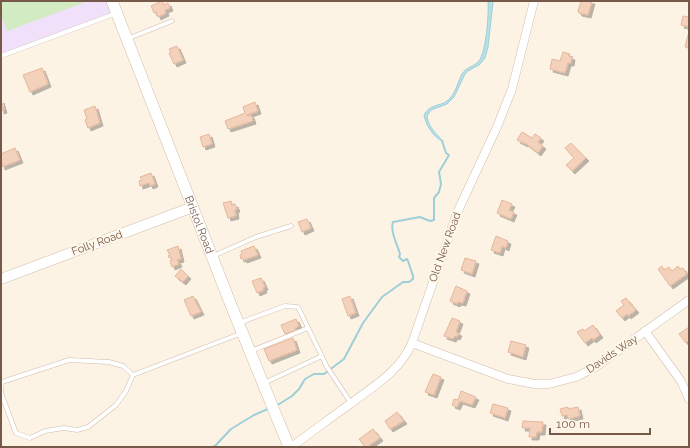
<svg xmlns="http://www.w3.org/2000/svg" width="690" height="448" viewBox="0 0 690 448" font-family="Raleway,sans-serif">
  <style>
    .education { fill: #f0e0f9 }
    .green { fill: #d2ebc2 }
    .water { fill: #b8e0e7; stroke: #9ecfd9 }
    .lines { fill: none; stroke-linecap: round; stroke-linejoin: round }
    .stream { stroke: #9ecfd9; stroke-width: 2 }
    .building { fill: #f3d1bb; stroke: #e6b79b; filter: url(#shadow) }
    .service-casing { stroke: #d0bdad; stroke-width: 5 }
    .minor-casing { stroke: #d0bdad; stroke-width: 9 }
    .tertiary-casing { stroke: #d0bdad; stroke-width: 11 }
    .secondary-casing { stroke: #d3bcaa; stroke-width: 12 }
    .service { stroke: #fff; stroke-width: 4 }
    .minor { stroke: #fff; stroke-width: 8 }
    .tertiary { stroke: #fff; stroke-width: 10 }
    .secondary { stroke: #fff; stroke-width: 11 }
    .labels { text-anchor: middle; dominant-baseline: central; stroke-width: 4; stroke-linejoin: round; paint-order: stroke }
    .street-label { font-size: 11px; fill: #765949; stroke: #fff7ea }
  </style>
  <defs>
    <filter id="shadow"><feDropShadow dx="3" dy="3" stdDeviation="0" flood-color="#0004"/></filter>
  </defs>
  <rect width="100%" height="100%" fill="#fdf3e4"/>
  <!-- education -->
  <path class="education" d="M 1,1 L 112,1 L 117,13 L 1,56 Z"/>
  <!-- green -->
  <path class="green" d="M 1,1 L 82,1 L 83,3 L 7,31 L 1,16 Z"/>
  <!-- water -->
  <path class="water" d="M 488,1 L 493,1 L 493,2 L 488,47 L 485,58 L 479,65 L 468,71 L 465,74 L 454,97 L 447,104 L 431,110 L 427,116 C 428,126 436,134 443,141 L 443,142 C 433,136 426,126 424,115 C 430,104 438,107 447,101 C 456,94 457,83 462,74 C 466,67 474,67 479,61 C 486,52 489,14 488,1 Z"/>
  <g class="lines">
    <!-- stream -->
    <g class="stream">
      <path d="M 276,406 L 292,396 L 299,389 L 305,379 L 314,374 L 324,374 L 344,359 L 363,323 L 382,297 L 403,282 L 409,282 L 413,279 L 413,276 L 408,261 L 407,259 L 403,261 L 399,257 L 400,254 C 397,244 390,231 393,222 L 420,217 L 430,221 L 434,220 L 434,198 L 439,192 L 441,184 L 439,172 L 449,155 L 446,153 L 442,141"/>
      <path d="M 212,447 L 215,446 L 231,429 L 254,415 L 270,408"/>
    </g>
  </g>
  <!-- building -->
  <g class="building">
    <path d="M 162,1 L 164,5 L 168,3 L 170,8 L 165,10 L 166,13 L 158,17 L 156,12 L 154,13 L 151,6 Z"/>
    <path d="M 581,1 L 592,1 L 588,15 L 579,13 L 578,11 Z"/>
    <path d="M 683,16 L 689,17 L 689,27 L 681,25 Z"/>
    <path d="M 688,35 L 689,36 L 689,48 L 685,47 Z"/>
    <path d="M 177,46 L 183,60 L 174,64 L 169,53 L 171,52 L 169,49 Z"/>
    <path d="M 563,52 L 570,54 L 569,56 L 572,57 L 571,63 L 568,63 L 565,73 L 550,69 L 552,59 L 560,61 Z"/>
    <path d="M 42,68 L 48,84 L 30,92 L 23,75 Z"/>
    <path d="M 1,100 L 4,110 L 1,111 Z"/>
    <path d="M 255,102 L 258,111 L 247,115 L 247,116 L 251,115 L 253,121 L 228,129 L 225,121 L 245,113 L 243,107 Z"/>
    <path d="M 95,106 L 100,123 L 88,128 L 85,120 L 87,119 L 84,110 Z"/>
    <path d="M 522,132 L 532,138 L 535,134 L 541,138 L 538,142 L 543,146 L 538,153 L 525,143 L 525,144 L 517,140 Z"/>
    <path d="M 209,134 L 212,144 L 203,147 L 200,137 Z"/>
    <path d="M 571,143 L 586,158 L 572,171 L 566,165 L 574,158 L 565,148 Z"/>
    <path d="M 15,148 L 20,160 L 2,167 L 1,154 Z"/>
    <path d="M 151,173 L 155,184 L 150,186 L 149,183 L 140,186 L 139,181 L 142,180 L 140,177 Z"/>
    <path d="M 502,200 L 512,204 L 509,210 L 514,212 L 511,219 L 497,213 Z"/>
    <path d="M 231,201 L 232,205 L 235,204 L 237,209 L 235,210 L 236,216 L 228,218 L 223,203 Z"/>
    <path d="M 307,219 L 311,228 L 302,232 L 298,222 Z"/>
    <path d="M 496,236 L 508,241 L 506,248 L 502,246 L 500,253 L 491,250 Z"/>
    <path d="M 178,246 L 181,259 L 177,260 L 179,264 L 172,267 L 170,261 L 172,260 L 171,257 L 169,258 L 168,256 L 170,255 L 167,250 Z"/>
    <path d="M 254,246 L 258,255 L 244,260 L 243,258 L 241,259 L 240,255 L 242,254 L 241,251 Z"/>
    <path d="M 465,258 L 476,261 L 472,274 L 461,270 Z"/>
    <path d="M 662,266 L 664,270 L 669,267 L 672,271 L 678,266 L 680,269 L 683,268 L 687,274 L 670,286 L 658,269 Z"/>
    <path d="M 181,269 L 188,276 L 183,282 L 175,276 Z"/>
    <path d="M 261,278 L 265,287 L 263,288 L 264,290 L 257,293 L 252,281 Z"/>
    <path d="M 456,286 L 467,291 L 463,303 L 458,302 L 457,304 L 450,301 Z"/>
    <path d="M 193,296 L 201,312 L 191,316 L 184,300 Z"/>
    <path d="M 350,296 L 356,313 L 348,316 L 342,299 Z"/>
    <path d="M 626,298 L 636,310 L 628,316 L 627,314 L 622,318 L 616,311 L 624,305 L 621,301 Z"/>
    <path d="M 452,318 L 460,321 L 456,332 L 459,333 L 457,337 L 455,336 L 453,339 L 444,336 Z"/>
    <path d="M 296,319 L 299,326 L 295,328 L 296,330 L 285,334 L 281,325 Z"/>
    <path d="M 593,325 L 600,335 L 593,340 L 592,338 L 585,343 L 577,332 L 583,329 L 584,331 Z"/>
    <path d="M 689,327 L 689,342 L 688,341 L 686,343 L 679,334 Z"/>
    <path d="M 293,338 L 297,350 L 269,361 L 264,349 Z"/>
    <path d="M 511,341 L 526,345 L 523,357 L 508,352 Z"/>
    <path d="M 433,374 L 441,377 L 434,395 L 425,392 Z"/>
    <path d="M 461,391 L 476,397 L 472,405 L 460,401 L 457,407 L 452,405 L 454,399 L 458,400 Z"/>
    <path d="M 493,404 L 508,408 L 505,418 L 490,413 Z"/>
    <path d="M 568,407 L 568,409 L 578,407 L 580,416 L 568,419 L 567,415 L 562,416 L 560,409 Z"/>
    <path d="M 397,412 L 404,421 L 390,429 L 385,421 Z"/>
    <path d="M 523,421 L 543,422 L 542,432 L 537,432 L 536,437 L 529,437 L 530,428 L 522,428 Z"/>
    <path d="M 373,429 L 380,438 L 367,447 L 365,447 L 359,439 Z"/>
  </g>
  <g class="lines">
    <defs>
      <g id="service">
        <path d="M 127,39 L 172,21"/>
        <path d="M 1,56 L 117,13"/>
        <path d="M 213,256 L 256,237 L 291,226"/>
        <path d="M 239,323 L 285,306 L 298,307 L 327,367 L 351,403"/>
        <path d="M 251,351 L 308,328"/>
        <path d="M 133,375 L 126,391 L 116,405 L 88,427 L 77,430 L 64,428 L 45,431 L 30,438 L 16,433 L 1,393 L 2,382 L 69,360 L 109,362 L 123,366 L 133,375 L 242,333"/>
        <path d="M 264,383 L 322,356"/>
      </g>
      <g id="minor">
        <path d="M 645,331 L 681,381 L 689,399"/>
        <path d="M 412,343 L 508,379 L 535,384 L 549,384 L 576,377 L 594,368 L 689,300"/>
        <path d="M 291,447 C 311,433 330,418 350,404 C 374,386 400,371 412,343 L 457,213 L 497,127 L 512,89 L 534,1"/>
      </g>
      <path id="tertiary" d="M 1,279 L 193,207"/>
      <g id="secondary">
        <path id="s1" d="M 112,1 L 231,305 L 289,447"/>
      </g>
    </defs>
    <!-- service casing -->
    <use href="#service" class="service-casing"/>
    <!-- minor casing -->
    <use href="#minor" class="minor-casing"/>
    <!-- tertiary casing -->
    <use href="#tertiary" class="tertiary-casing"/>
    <!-- secondary casing -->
    <use href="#secondary" class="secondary-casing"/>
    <!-- service -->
    <use href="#service" class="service"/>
    <!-- minor -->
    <use href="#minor" class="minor"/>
    <!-- tertiary -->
    <use href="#tertiary" class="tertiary"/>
    <!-- secondary -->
    <use href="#secondary" class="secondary"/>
  </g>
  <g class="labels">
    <!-- street labels -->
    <g class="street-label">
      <text stroke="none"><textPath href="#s1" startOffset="240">Bristol Road</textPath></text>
      <text transform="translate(97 243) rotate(-20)">Folly Road</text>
      <text transform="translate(445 247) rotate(-70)">Old New Road</text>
      <text transform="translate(612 354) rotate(-34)">Davids Way</text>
    </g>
  </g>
  <!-- border -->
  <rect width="690" height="448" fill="none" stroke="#765949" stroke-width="4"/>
  <!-- scale -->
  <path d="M550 428v6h100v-6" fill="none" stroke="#765949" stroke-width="2"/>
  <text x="556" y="428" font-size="12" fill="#765949" stroke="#fff7ea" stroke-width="3" paint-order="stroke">100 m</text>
</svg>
